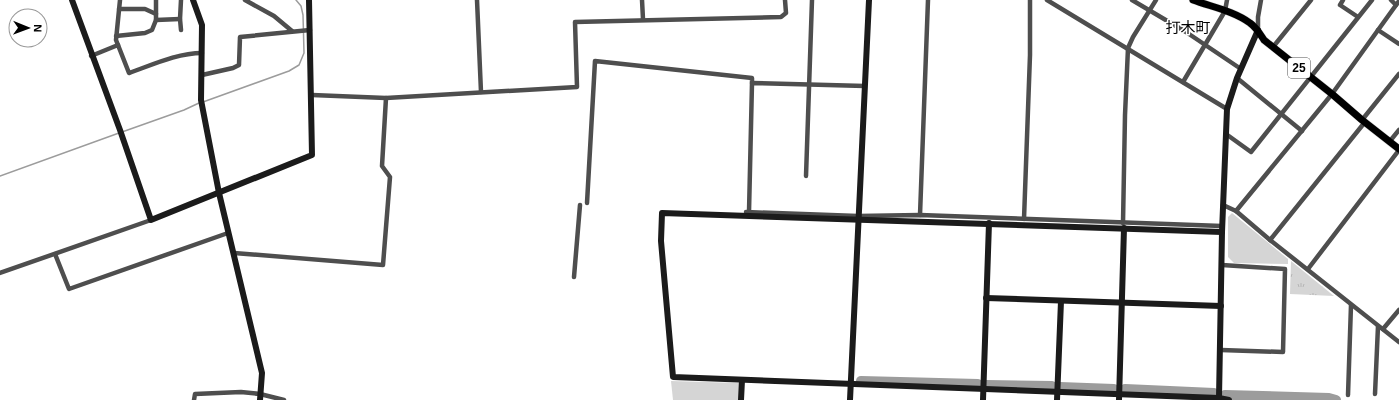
<svg xmlns="http://www.w3.org/2000/svg" width="1399" height="400" viewBox="0 0 1399 400" font-family="Helvetica,'Noto Sans JP',sans-serif">
  <style>
    .grass { fill: url(#grass-tufts) }
    .green { fill: #d5d5d5 }
    .lines { fill: none; stroke-linecap: round; stroke-linejoin: round }
    .stream { stroke: #9c9c9c; stroke-width: 1.5 }
    .river { stroke: #9c9c9c; stroke-width: 10 }
    .primary-casing { stroke: #dbdbdb; stroke-width: 8 }
    .street { stroke: #4e4e4e; stroke-width: 4.5 }
    .secondary { stroke: #1b1b1b; stroke-width: 6 }
    .primary { stroke: #000; stroke-width: 7 }
    .labels { text-anchor: middle; dominant-baseline: central; stroke-width: 3; stroke-linejoin: round; paint-order: stroke }
    .shield { fill: #fff; stroke: #4c4c4c; stroke-width: 1 }
    .shield-label { font-size: 12px; font-weight: bold; fill: #000 }
    .quarter-label { font-size: 15px; fill: #000; stroke: #fff }
  </style>
  <defs>
    <pattern id="grass-tufts" width="24" height="20" patternUnits="userSpaceOnUse"><rect width="24" height="20" fill="#d5d5d5"/><path d="M3 7l-1-3M5 7V3M7 7l1-3M15 17l-1-3M17 17v-4M19 17l1-3" fill="none" stroke="#b5b5b5"/></pattern>
  </defs>
  <rect width="100%" height="100%" fill="#fff"/>
  <!-- grass -->
  <path class="grass" d="M 1291,261 L 1334,296 L 1290,294 Z"/>
  <!-- green -->
  <g class="green">
    <path d="M 1232,213 L 1288,259 L 1288,264 L 1234,263 L 1228,257 L 1228,217 Z"/>
    <path d="M 671,381 L 740,383 L 739,400 L 673,400 Z"/>
  </g>
  <g class="lines">
    <!-- stream -->
    <g class="stream">
      <path d="M 203,102 L 289,71 L 299,65 L 304,53 L 303,15 L 301,6 L 296,0"/>
      <path d="M 122,132 L 184,110 L 199,103"/>
      <path d="M 0,176 L 119,133"/>
    </g>
    <!-- river -->
    <g class="river">
      <path d="M 861,381 L 978,384"/>
      <path d="M 986,385 L 1052,386"/>
      <path d="M 1060,387 L 1114,389"/>
      <path d="M 1125,389 L 1214,393"/>
      <path d="M 1225,395 L 1329,398 L 1336,400"/>
    </g>
    <defs>
      <path id="primary" d="M 1193,0 C 1212,7 1234,11 1250,23 C 1256,27 1260,34 1264,40 L 1332,94 L 1362,120 L 1399,149"/>
    </defs>
    <!-- primary casing -->
    <use href="#primary" class="primary-casing"/>
    <!-- street -->
    <g class="street">
      <path d="M 156,0 L 156,20 L 180,19"/>
      <path d="M 245,0 L 274,16 L 292,31"/>
      <path d="M 477,0 L 481,92"/>
      <path d="M 642,0 L 643,19"/>
      <path d="M 1047,0 L 1227,109"/>
      <path d="M 1132,0 L 1186,32 L 1241,69"/>
      <path d="M 1343,0 L 1340,5 L 1358,17"/>
      <path d="M 1391,0 L 1396,5"/>
      <path d="M 119,9 L 145,9 L 156,14"/>
      <path d="M 181,30 L 180,19 L 181,0"/>
      <path d="M 1258,30 L 1258,17 L 1261,0"/>
      <path d="M 1378,30 L 1399,44"/>
      <path d="M 116,36 L 145,33 L 152,30 L 156,20"/>
      <path d="M 118,45 L 116,40 L 120,0"/>
      <path d="M 1273,47 L 1311,0"/>
      <path d="M 91,56 L 118,45 L 129,73 C 152,65 177,53 202,53"/>
      <path d="M 202,75 L 233,68 L 239,65 L 240,37 L 310,30"/>
      <path d="M 1237,78 L 1302,131"/>
      <path d="M 1183,82 L 1225,11 L 1227,0"/>
      <path d="M 312,95 L 386,98 L 577,87 L 575,22 L 781,17 L 786,13 L 785,0"/>
      <path d="M 1362,120 L 1399,74"/>
      <path d="M 1226,134 L 1251,152 L 1372,0"/>
      <path d="M 1390,141 L 1399,130"/>
      <path d="M 806,176 L 812,0"/>
      <path d="M 587,203 L 595,61 L 752,78 L 752,83"/>
      <path d="M 1223,205 L 1236,211 L 1270,240 L 1399,342"/>
      <path d="M 1236,211 L 1332,94 L 1399,1"/>
      <path d="M 746,212 L 858,216 L 920,215 L 1222,226"/>
      <path d="M 749,212 L 752,83 L 865,86"/>
      <path d="M 920,215 L 928,0"/>
      <path d="M 1024,219 L 1030,55 L 1030,0"/>
      <path d="M 1123,223 L 1125,115 L 1128,48 L 1133,37 L 1156,0"/>
      <path d="M 1270,240 L 1365,122"/>
      <path d="M 234,253 L 383,265 L 390,177 L 382,166 L 386,98"/>
      <path d="M 55,254 L 69,289 L 228,233"/>
      <path d="M 1308,269 L 1399,150"/>
      <path d="M 0,273 L 151,220"/>
      <path d="M 574,277 L 580,205"/>
      <path d="M 1383,329 L 1399,310"/>
      <path d="M 1221,350 L 1283,352 L 1285,269 L 1222,265"/>
      <path d="M 1375,394 L 1378,326"/>
      <path d="M 1348,395 L 1351,305"/>
      <path d="M 194,400 L 195,394 L 241,392 L 260,394 L 284,400"/>
    </g>
    <!-- secondary -->
    <g class="secondary">
      <path d="M 72,0 L 120,130 L 151,220 L 312,155 L 309,0"/>
      <path d="M 193,0 L 202,25 L 201,100 L 219,193 L 262,373 L 260,400"/>
      <path d="M 986,298 L 1221,306"/>
      <path d="M 741,400 L 742,380"/>
      <path d="M 850,400 L 869,0"/>
      <path d="M 983,400 L 989,223"/>
      <path d="M 1057,400 L 1061,301"/>
      <path d="M 1119,400 L 1124,228"/>
      <path d="M 1219,400 L 1219,398 L 673,377 L 661,241 L 662,213 L 1222,232"/>
      <path d="M 1229,400 L 1219,398 L 1222,232 L 1227,109 L 1237,78 L 1258,30"/>
    </g>
    <!-- primary -->
    <use href="#primary" class="primary"/>
  </g>
  <g class="labels">
    <!-- shield labels -->
    <rect class="shield" x="1288" y="58" width="22" height="20" rx="3"/>
    <g class="shield-label">
      <text x="1299" y="68">25</text>
    </g>
    <!-- quarter labels -->
    <g class="quarter-label">
      <text x="1188" y="27">打木町</text>
    </g>
  </g>
  <!-- north arrow -->
  <g transform="translate(28 28) rotate(91)"><circle r="19" fill="#ffffff" stroke="#999999"/>
  <path d="M0-3L7 15L0 10L-7 15Z" fill="#000000"/>
  <text y="-6" font-size="11" font-weight="bold" text-anchor="middle" fill="#000000">N</text>
  </g>
</svg>
